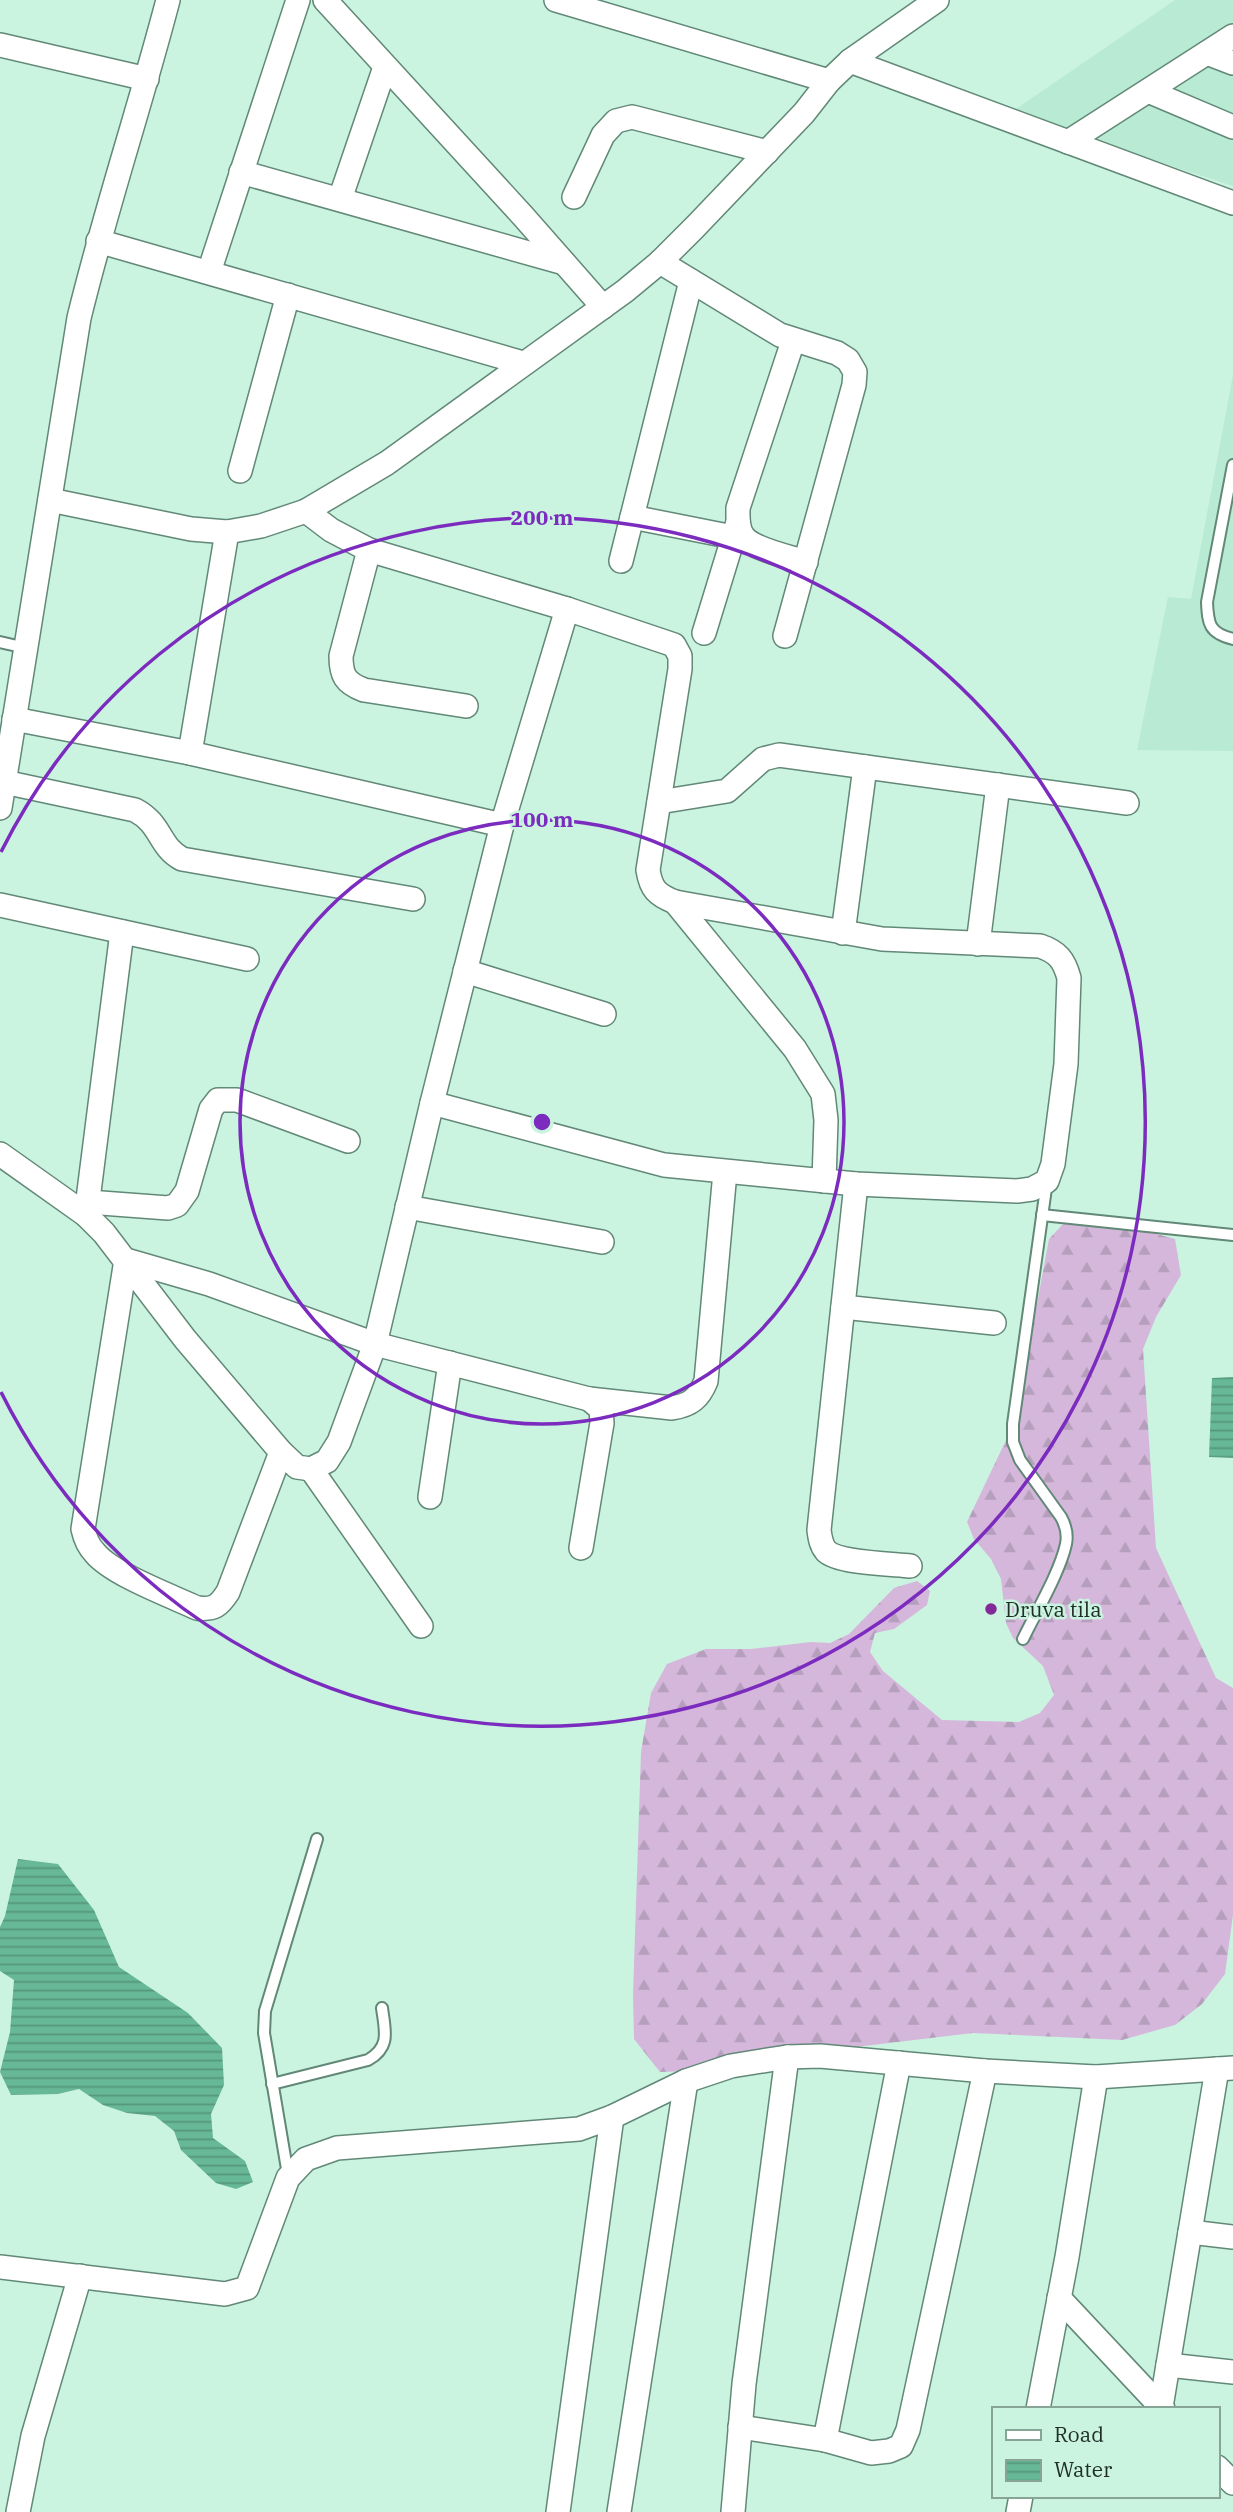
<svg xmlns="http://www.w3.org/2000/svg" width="1233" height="2512" viewBox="0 0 1233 2512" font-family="'IBM Plex Serif',serif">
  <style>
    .built { fill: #b9ead3 }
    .forest { fill: url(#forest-firs) }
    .water { fill: url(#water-rules) }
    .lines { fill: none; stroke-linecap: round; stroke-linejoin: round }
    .service-casing { stroke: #628877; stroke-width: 14 }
    .minor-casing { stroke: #628877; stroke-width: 26 }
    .service { stroke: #fff; stroke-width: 10 }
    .minor { stroke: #fff; stroke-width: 23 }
    .ring { fill: none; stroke: #7b2cbf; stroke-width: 3.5 }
    .poi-dot { fill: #822a97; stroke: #caf3e0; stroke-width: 2.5 }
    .labels { text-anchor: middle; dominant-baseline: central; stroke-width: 5; stroke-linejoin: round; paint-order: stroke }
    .poi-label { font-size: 21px; fill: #1f2f28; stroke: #caf3e0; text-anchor: start }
    .centre { fill: #7b2cbf; stroke: #caf3e0; stroke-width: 3.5 }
    .ring-label { font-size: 21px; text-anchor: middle; font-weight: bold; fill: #7b2cbf; stroke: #caf3e0; stroke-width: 5; stroke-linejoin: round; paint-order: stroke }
  </style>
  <defs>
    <pattern id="forest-firs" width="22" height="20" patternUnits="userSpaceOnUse" patternTransform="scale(1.75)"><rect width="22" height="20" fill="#d5b7dc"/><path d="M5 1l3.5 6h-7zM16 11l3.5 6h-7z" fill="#b69ebd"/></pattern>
    <pattern id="water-rules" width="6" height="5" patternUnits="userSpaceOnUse" patternTransform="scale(1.75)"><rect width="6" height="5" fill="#67b896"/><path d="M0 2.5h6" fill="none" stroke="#54967a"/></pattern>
  </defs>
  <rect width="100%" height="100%" fill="#caf3e0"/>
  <!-- built -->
  <g class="built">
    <path d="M 1175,0 L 1233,0 L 1233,186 L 1010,113 Z"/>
    <path d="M 1233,375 L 1233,751 L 1137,750 L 1168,597 L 1191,599 Z"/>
  </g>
  <!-- forest -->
  <path class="forest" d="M 1064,1223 L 1139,1229 L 1175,1239 L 1181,1275 L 1156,1317 L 1143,1349 L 1156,1548 L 1216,1678 L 1233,1688 L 1233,1915 L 1225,1974 L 1202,2004 L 1175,2025 L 1122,2040 L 973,2033 L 847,2048 L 785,2045 L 720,2059 L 694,2071 L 660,2072 L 634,2039 L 633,1995 L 641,1752 L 651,1693 L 667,1664 L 706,1649 L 751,1649 L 811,1642 L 830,1643 L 849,1634 L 894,1588 L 917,1581 L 930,1591 L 927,1605 L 894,1629 L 875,1633 L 870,1652 L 883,1671 L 942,1720 L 1019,1722 L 1040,1713 L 1054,1695 L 1043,1666 L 1013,1638 L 1006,1623 L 1001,1579 L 991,1559 L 974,1539 L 967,1522 L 1008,1436 L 1013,1405 L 1015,1371 L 1037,1304 L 1049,1239 Z"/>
  <!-- water -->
  <g class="water">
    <path d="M 1233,1377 L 1233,1458 L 1209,1457 L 1212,1378 Z"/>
    <path d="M 18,1859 L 58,1864 L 94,1910 L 119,1967 L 188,2013 L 222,2048 L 224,2085 L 211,2114 L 213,2138 L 245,2161 L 253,2182 L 236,2189 L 216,2183 L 181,2150 L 174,2131 L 155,2116 L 127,2113 L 103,2105 L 79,2089 L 58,2094 L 11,2095 L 0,2072 L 10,2032 L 14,1980 L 0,1971 L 0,1927 L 5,1916 Z"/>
  </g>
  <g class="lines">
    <defs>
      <g id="service">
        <path d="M 1233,465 L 1207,602 C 1208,624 1209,633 1233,639"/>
        <path d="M 0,642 L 26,648"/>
        <path d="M 1042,1215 L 1233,1235"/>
        <path d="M 1023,1639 C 1036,1612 1060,1572 1066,1544 C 1068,1534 1066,1526 1061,1517 L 1020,1460 L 1013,1442 L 1013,1424 L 1047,1181"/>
        <path d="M 272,2084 L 368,2060 C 391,2047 385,2031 382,2008"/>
        <path d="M 288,2175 L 264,2033 L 265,2011 L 317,1839"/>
      </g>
      <g id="minor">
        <path d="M 325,0 L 523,216 L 603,307"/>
        <path d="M 556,0 L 829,81"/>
        <path d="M 0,45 L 147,79"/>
        <path d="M 1207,53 L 1233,63"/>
        <path d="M 850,61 L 1233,203"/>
        <path d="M 1148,91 L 1233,127"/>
        <path d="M 1068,142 L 1233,36"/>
        <path d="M 241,172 L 564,263"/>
        <path d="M 574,197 L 603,135 L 616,121 L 632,117 L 767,152"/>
        <path d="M 340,199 L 385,67"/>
        <path d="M 98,241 L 523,363"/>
        <path d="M 660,262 L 780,335 L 837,353 L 848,360 L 855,372 L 854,385 L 785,636"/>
        <path d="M 209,272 L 298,0"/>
        <path d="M 793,341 L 738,508 C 738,517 737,528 743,536 C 752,549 790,557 806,562"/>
        <path d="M 240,471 L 288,295"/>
        <path d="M 50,500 L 191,529 L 227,532 L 261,526 L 306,511 L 387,463 L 625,291 L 660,262 L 695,227 L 804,113 L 829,81 L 850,61 L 937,0"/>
        <path d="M 306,511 L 331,530 L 369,550 L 567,609 L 674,645 L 680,656 L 680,669 L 648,870 C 651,889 657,895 675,902 L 882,939 L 1040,946 C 1058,952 1064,960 1069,978 L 1066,1064 L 1053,1164 L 1047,1181 L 1032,1189 L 1017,1191 L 856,1184 L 664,1165 L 432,1103"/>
        <path d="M 632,517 L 733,537"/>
        <path d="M 369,550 L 341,656 C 341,675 345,683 364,690 L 466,706"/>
        <path d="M 621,561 L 691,281"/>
        <path d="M 704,633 L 738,522"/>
        <path d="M 14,719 L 190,753 L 502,825"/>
        <path d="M 190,753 L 227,532"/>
        <path d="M 4,782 L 135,810 C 162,824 158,846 182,859 L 413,899"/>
        <path d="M 659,802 L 727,791 L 763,759 L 779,755 L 1127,803"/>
        <path d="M 0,808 L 79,318 C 105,211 140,107 168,0"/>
        <path d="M 675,902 L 795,1049 L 823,1094 L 826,1120 L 824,1181"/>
        <path d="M 0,905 L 247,959"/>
        <path d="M 843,933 L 865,767"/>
        <path d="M 978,944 L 998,785"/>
        <path d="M 465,971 L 604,1014"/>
        <path d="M 0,1154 L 86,1215 L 104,1233 L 185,1339 L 281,1452 L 297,1467 L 311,1469 L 327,1461 L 339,1442 L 375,1344 L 432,1103 L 502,825 L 567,609"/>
        <path d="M 856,1184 L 819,1530 C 820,1538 821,1545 826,1551 C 838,1563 892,1564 910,1566"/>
        <path d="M 88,1202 L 168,1208 L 177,1205 L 187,1191 L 211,1109 L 218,1100 L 237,1100 L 348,1141"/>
        <path d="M 407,1207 L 602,1242"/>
        <path d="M 86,1215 L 122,932"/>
        <path d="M 843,1307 L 994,1323"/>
        <path d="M 589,1399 L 672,1408 C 691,1405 699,1398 706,1381 L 725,1172"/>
        <path d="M 281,1452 L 228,1592 C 219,1606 214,1610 197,1608 C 171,1596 112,1574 95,1553 C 88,1546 85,1538 83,1529 L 126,1260 L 209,1284 L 375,1344 L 589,1399 L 601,1409 L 602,1423 L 581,1548"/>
        <path d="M 311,1469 L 421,1626"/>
        <path d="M 430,1497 L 450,1363"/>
        <path d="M 1190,2232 L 1233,2237"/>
        <path d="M 0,2267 L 225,2294 L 247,2288 L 288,2178 L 306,2159 L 337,2148 L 579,2129 L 612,2117 L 686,2081 L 731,2066 L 787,2057 L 820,2056 L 985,2071 L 1096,2077 L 1233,2068"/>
        <path d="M 1059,2298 L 1163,2409"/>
        <path d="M 1168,2365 L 1233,2372"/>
        <path d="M 1161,2407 L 1217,2069"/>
        <path d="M 1038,2409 L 1067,2257 L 1096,2077"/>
        <path d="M 740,2427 L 825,2440 L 871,2453 L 889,2451 L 901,2446 L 908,2430 L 985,2071"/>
        <path d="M 825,2440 L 899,2063"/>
        <path d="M 1217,2467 L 1233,2483"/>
        <path d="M 18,2512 L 33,2436 L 80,2276"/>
        <path d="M 558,2512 L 612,2117"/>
        <path d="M 619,2512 L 686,2081"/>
        <path d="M 733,2512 L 744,2384 L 787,2057"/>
        <path d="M 1018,2512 L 1021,2496"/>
      </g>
    </defs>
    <!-- service casing -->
    <use href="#service" class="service-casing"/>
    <!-- minor casing -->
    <use href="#minor" class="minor-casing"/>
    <!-- service -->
    <use href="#service" class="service"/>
    <!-- minor -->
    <use href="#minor" class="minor"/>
  </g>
  <!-- distance rings -->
  <g class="ring">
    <circle cx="542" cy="1122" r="302"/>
    <path d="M1 852A604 604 0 1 1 1 1392"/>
  </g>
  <!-- markers -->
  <circle class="poi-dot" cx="991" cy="1609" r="7"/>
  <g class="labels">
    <!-- poi labels -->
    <g class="poi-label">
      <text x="1005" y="1609">Druva tila</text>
    </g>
  </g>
  <circle cx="542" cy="1122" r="10" class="centre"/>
  <g class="ring-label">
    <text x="542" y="525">200 m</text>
    <text x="542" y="827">100 m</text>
  </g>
  <!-- legend -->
  <rect x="992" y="2407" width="228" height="91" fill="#caf3e0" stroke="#86a596" stroke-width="2"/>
  <rect x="1006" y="2430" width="35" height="10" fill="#ffffff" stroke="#86a596" stroke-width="2"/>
  <text x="1054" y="2442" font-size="21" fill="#1f2f28">Road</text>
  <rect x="1006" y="2460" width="35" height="21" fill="url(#water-rules)" stroke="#86a596" stroke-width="2"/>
  <text x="1054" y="2477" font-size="21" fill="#1f2f28">Water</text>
</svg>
